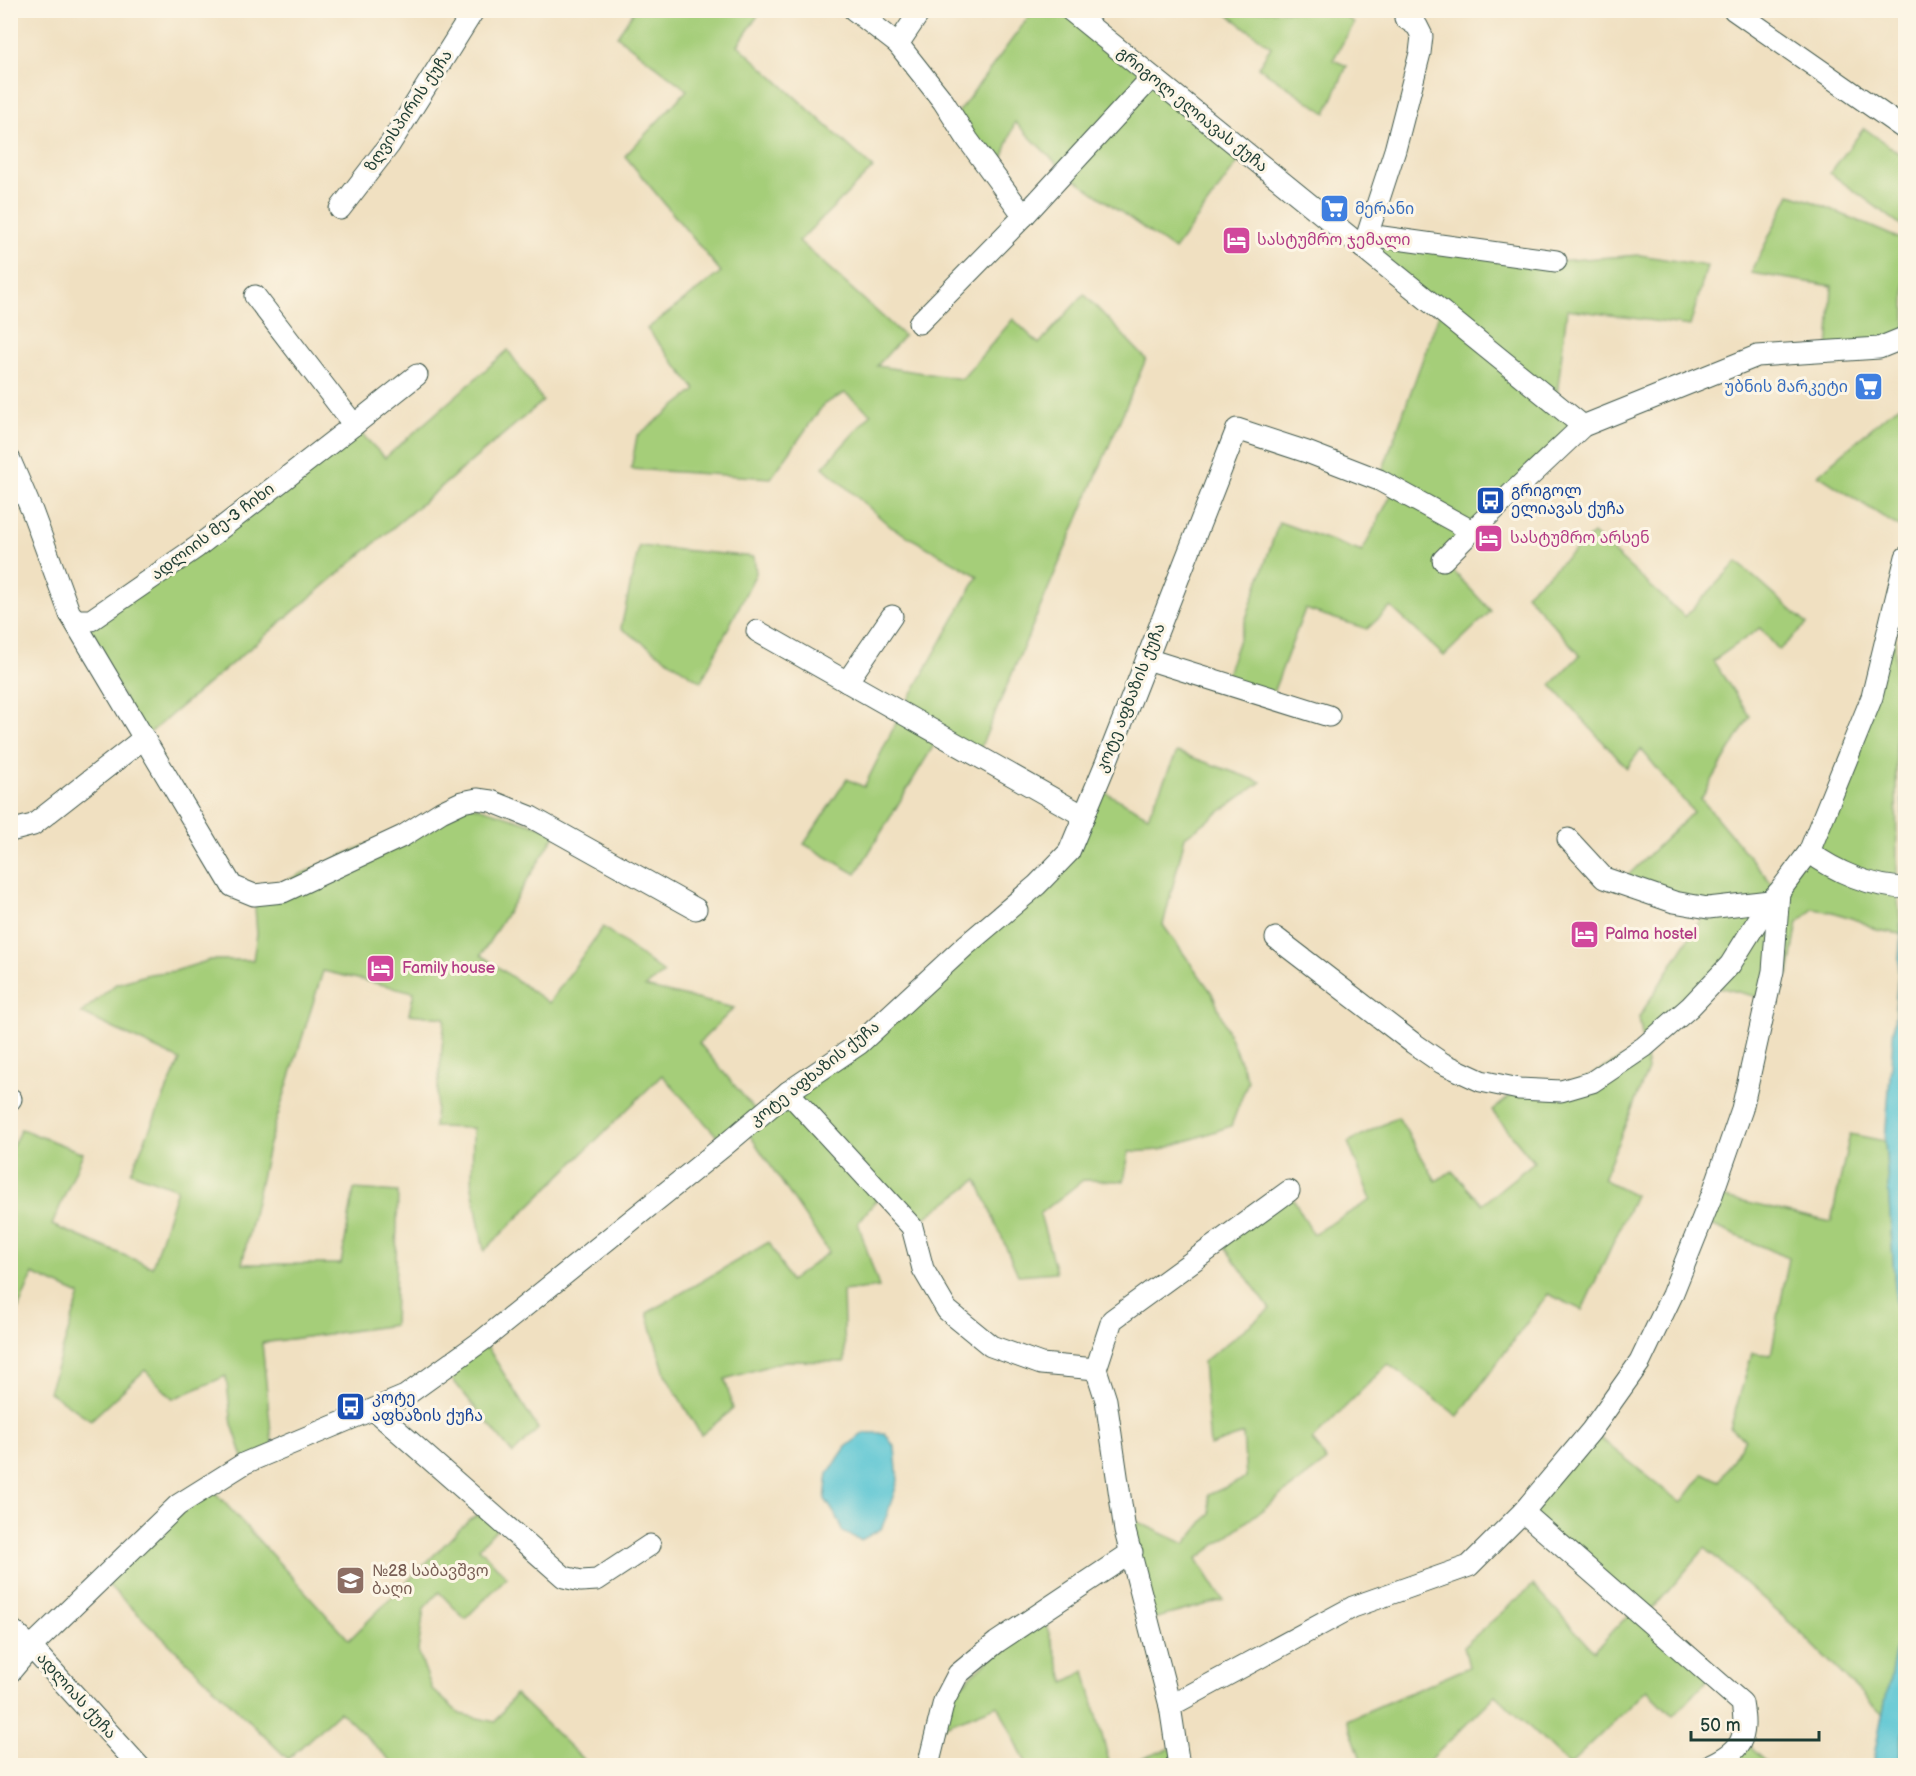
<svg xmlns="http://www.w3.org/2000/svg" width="1916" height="1776" viewBox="0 0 1916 1776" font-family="'Balsamiq Sans','Noto Sans Georgian',sans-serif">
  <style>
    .green { fill: #a5ce79; stroke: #628656; stroke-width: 1.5 }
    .water { fill: #59c5d3; stroke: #3c8184; stroke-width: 1.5 }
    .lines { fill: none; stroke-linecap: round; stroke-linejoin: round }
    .minor-casing { stroke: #3e5549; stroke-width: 23 }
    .minor { stroke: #fff; stroke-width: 21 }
    .labels { text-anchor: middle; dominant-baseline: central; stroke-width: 6; stroke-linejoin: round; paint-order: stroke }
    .street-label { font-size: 16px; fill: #1f3d34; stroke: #fcf5e5 }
    .shop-label { font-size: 16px; fill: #366cbe; stroke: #fcf5e5; text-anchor: start }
    .hotel-label { font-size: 16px; fill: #b23c85; stroke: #fcf5e5; text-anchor: start }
    .transit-label { font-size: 16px; fill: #164399; stroke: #fcf5e5; text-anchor: start }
    .education-label { font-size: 16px; fill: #785e54; stroke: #fcf5e5; text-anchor: start }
  </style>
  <rect width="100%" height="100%" fill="#fcf5e5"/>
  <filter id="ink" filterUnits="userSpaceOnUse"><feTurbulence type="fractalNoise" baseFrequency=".0167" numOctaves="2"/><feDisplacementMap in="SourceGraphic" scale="12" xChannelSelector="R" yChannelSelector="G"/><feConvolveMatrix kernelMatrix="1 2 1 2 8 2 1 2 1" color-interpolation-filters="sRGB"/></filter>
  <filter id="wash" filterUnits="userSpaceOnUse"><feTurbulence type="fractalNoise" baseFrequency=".008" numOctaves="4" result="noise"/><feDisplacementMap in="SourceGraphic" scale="24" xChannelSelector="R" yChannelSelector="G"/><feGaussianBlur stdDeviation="1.35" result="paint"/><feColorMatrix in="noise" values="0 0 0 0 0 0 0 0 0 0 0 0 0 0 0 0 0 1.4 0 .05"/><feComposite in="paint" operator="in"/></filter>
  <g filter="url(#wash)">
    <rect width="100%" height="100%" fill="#f0e0c1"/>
    <!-- green -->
    <g class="green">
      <path d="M 634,11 L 761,11 L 738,45 L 873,168 L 799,241 L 904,336 L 877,366 L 962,379 L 1013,319 L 1039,344 L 1084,294 L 1146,359 L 977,756 L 940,735 L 856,874 L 804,844 L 847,779 L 864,787 L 901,713 L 978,576 L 891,527 L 823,467 L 871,414 L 845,393 L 824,404 L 771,478 L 631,469 L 637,436 L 696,390 L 647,329 L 721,272 L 625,156 L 687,90 L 617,36 Z"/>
      <path d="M 1033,11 L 1099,11 L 1090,26 L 1245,153 L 1174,250 L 1065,172 L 1015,122 L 996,176 L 954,118 Z"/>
      <path d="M 1223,11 L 1339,11 L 1354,23 L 1333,60 L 1347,66 L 1326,113 L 1258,67 L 1271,47 Z"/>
      <path d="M 1864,128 L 1905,158 L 1905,228 L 1830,173 Z"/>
      <path d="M 1790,194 L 1811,201 L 1905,241 L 1905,337 L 1828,351 L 1832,286 L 1751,273 Z"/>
      <path d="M 1368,235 L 1556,261 L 1640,255 L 1707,266 L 1690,326 L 1567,309 L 1556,404 L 1583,426 L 1443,560 L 1491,611 L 1444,656 L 1391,607 L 1367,629 L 1305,609 L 1271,698 L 1224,683 L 1279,522 L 1362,552 L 1394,489 L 1379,480 L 1440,311 L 1363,248 Z"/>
      <path d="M 508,350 L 543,401 L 146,736 L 78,620 L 354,426 L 385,458 Z"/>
      <path d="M 1905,402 L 1905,531 L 1818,475 L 1891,411 Z"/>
      <path d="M 1593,534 L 1685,617 L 1737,562 L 1807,624 L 1779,650 L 1760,628 L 1713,661 L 1750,716 L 1701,799 L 1779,892 L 1809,852 L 1895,603 L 1897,888 L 1901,934 L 1877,930 L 1860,921 L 1833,912 L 1813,909 L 1798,922 L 1789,974 L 1773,971 L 1766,999 L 1711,985 L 1644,1047 L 1648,1070 L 1603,1179 L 1635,1195 L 1582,1310 L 1548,1294 L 1458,1416 L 1388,1364 L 1312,1440 L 1327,1461 L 1197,1559 L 1223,1600 L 1149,1620 L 1123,1515 L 1185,1544 L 1210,1513 L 1208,1495 L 1246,1478 L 1243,1434 L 1210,1446 L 1203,1362 L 1270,1309 L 1220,1241 L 1289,1191 L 1313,1234 L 1371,1200 L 1348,1142 L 1398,1117 L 1436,1181 L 1452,1171 L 1482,1204 L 1534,1162 L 1492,1111 L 1519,1089 L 1561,1091 L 1644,1047 L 1639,1017 L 1708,908 L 1619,884 L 1693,812 L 1641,749 L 1627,768 L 1551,685 L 1580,655 L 1526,594 Z"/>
      <path d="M 639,546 L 754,557 L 756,573 L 701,682 L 621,628 Z"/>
      <path d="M 1177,752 L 1261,782 L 1185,837 L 1163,925 L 1212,993 L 1248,1081 L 1231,1126 L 1160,1150 L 1129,1152 L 1124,1181 L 1083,1180 L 1040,1214 L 1056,1272 L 1018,1275 L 977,1180 L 912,1227 L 881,1194 L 858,1223 L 879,1287 L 843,1291 L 845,1362 L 785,1361 L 725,1379 L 733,1409 L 701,1435 L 665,1374 L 647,1313 L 769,1242 L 790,1281 L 829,1252 L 745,1128 L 725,1145 L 662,1075 L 484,1251 L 472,1187 L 473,1128 L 434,1127 L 445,1018 L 409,1014 L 414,992 L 323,971 L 268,1147 L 242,1264 L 341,1264 L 354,1189 L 398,1192 L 394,1325 L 262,1343 L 273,1452 L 245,1463 L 232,1424 L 226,1376 L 173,1399 L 145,1370 L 91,1420 L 49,1392 L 80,1295 L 33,1274 L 14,1319 L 11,1317 L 10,1151 L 21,1129 L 83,1153 L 52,1225 L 152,1267 L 177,1189 L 131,1172 L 180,1060 L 81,1013 L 116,984 L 149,974 L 175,971 L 210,960 L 253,960 L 257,934 L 254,895 L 462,802 L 557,832 L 481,955 L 549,1003 L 603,927 L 664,973 L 645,987 L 734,1008 L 699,1043 L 760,1116 L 1037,885 L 1096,787 L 1148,816 Z"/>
      <path d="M 1850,1134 L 1885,1141 L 1897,1318 L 1905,1366 L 1906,1605 L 1883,1715 L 1797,1629 L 1705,1548 L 1645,1618 L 1711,1676 L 1673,1716 L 1647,1690 L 1569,1765 L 1496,1695 L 1425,1765 L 1363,1765 L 1347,1720 L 1469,1667 L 1464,1646 L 1533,1585 L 1594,1651 L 1634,1609 L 1523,1512 L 1591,1431 L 1681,1503 L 1704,1473 L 1720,1481 L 1745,1439 L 1730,1429 L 1752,1353 L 1771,1355 L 1789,1258 L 1702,1221 L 1712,1195 L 1831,1222 Z"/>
      <path d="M 483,1340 L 538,1429 L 513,1454 L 443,1368 Z"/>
      <path d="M 213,1490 L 349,1640 L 469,1520 L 488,1510 L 502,1523 L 479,1548 L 507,1577 L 465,1619 L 439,1592 L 424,1608 L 418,1651 L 432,1689 L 460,1714 L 495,1722 L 515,1694 L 589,1765 L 395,1765 L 340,1711 L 288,1759 L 103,1580 L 167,1523 Z"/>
      <path d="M 1042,1612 L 1065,1682 L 1085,1671 L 1110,1765 L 1027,1765 L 998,1705 L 937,1729 L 944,1701 Z"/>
      <path d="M 1905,1726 L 1905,1765 L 1900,1766 L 1900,1745 Z"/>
      <path d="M 1742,1740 L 1770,1765 L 1709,1766 Z"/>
      <path d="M 1176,1746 L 1179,1765 L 1124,1765 Z"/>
    </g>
    <!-- water -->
    <g class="water">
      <path d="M 1905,673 L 1906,673 L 1905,849 C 1901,791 1899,732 1905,673 Z"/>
      <path d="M 1905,903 L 1906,1123 L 1904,1143 L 1906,1166 L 1905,1366 L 1897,1318 L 1885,1141 L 1901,934 Z"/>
      <path d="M 864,1433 L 885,1433 L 895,1448 L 898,1481 L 887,1515 L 881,1529 L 861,1540 L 842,1532 L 840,1522 L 825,1499 L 828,1473 L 846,1447 Z"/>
      <path d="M 1905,1605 L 1906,1726 L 1900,1745 L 1900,1765 L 1872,1765 Z"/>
    </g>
  </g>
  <g filter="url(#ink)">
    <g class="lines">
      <defs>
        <g id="minor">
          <path d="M 854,10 L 898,44 L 943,101 L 968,140 L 1024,216"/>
          <path d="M 1070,10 L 1583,426"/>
          <path d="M 1734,10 L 1906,130"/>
          <path d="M 898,44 L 921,10"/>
          <path d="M 340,209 L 390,144 L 474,10"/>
          <path d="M 1368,235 L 1556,261"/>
          <path d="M 1363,248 L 1395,150 L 1420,53 L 1422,36 L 1417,26 L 1405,18"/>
          <path d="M 919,323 L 1024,216 L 1152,77"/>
          <path d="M 354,425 L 417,375"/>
          <path d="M 10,460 L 32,511 L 70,614 L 77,620 L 91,620 L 197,547 L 354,425 L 255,296"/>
          <path d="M 1443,560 L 1472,531"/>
          <path d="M 70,614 L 232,886 L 254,895 L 283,892 L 403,836 L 441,812 L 462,802 L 477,799 L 491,801 L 531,817 L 696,909"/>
          <path d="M 757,631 L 1084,816"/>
          <path d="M 1147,659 L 1329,716"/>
          <path d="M 847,682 L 892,616"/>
          <path d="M 10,831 L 33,825 L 144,738"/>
          <path d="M 1568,839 L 1604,878 L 1674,902 L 1708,908 L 1770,901"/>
          <path d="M 1809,852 C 1836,872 1871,887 1906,888"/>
          <path d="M 1276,938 L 1413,1043 L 1442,1063 L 1481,1081 L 1519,1089 L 1561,1091 L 1592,1082 L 1644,1047 L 1690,1007 L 1730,965 L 1770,901 L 1778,893"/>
          <path d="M 788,1092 L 912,1227 L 923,1269 L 947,1310 L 991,1346 L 1041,1364 L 1096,1369 L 1106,1400 L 1125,1531 L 1170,1706 L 1179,1766"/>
          <path d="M 10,1100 L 11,1099"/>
          <path d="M 1096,1369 L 1112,1320 L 1289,1191"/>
          <path d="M 374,1410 L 564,1577 L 581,1581 L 597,1580 L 650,1545"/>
          <path d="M 1523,1512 L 1742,1703 C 1748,1739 1742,1751 1708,1766"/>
          <path d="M 10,1628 L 31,1647 L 139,1766"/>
          <path d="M 10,1672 L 31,1647 L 178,1505 L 245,1463 L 405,1396 L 483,1340 L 725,1145 L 788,1092 L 859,1044 L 965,946 L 1037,885 L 1069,852 L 1106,763 L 1237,429 L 1307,452 L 1379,480 L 1472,531 L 1583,426 L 1757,356 L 1879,348 L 1906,337"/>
          <path d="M 1170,1706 L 1353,1607 L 1469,1566 L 1523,1512 L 1591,1431 L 1640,1362 L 1672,1295 L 1712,1195 L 1742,1109 L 1773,971 L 1779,892 L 1809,852 L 1872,697 L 1906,557"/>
          <path d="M 928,1766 L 944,1701 L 958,1674 L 997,1642 L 1132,1552"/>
        </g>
      </defs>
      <!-- minor casing -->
      <use href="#minor" class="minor-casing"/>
      <!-- minor -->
      <use href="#minor" class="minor"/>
    </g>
  </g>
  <!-- icons -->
  <defs>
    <symbol id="supermarket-square" viewBox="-11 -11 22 22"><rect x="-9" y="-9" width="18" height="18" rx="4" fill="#3f7fe0" stroke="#fcf5e5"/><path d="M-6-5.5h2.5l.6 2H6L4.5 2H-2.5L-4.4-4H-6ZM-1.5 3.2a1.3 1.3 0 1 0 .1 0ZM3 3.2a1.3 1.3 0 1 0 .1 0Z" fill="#fff"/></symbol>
    <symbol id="hotel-square" viewBox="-11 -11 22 22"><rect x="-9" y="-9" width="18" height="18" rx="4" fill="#d1479c" stroke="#fcf5e5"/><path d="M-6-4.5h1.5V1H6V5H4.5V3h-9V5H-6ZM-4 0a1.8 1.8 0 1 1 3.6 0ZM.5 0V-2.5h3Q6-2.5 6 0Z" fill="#fff"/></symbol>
    <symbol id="bus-square" viewBox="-11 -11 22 22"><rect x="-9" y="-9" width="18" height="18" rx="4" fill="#1a4fb4" stroke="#fcf5e5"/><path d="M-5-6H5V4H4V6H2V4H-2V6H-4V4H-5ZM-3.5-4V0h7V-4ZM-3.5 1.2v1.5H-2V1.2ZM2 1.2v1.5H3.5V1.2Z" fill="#fff"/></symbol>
    <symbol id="school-square" viewBox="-11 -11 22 22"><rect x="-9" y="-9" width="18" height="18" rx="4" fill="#8d6e63" stroke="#fcf5e5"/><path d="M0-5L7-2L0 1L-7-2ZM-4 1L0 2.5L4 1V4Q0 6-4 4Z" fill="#fff"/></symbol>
  </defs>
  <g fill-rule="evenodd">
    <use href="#supermarket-square" x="1318" y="192" width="33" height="33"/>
    <use href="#hotel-square" x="1220" y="224" width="33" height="33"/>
    <use href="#supermarket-square" x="1852" y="370" width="33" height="33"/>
    <use href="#bus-square" x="1474" y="484" width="33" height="33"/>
    <use href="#hotel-square" x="1472" y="522" width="33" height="33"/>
    <use href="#hotel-square" x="1568" y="918" width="33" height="33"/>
    <use href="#hotel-square" x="364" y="952" width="33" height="33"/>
    <use href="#bus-square" x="334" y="1390" width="33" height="33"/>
    <use href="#school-square" x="334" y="1564" width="33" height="33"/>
  </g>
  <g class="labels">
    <!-- street labels -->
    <g class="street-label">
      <text transform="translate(1192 110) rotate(39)">გრიგოლ ელიავას ქუჩა</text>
      <text transform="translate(409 111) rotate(-56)">ზღვისპირის ქუჩა</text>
      <text transform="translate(213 532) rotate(-37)">ადლიის მე-3 ჩიხი</text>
      <text transform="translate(1131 698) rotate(-68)">კოტე აფხაზის ქუჩა</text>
      <text transform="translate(815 1074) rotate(-38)">კოტე აფხაზის ქუჩა</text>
      <text transform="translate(76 1696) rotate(48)">ადლიას ქუჩა</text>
    </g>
    <!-- shop labels -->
    <g class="shop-label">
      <text x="1355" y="209">მერანი</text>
      <text x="1848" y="387" text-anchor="end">უბნის მარკეტი</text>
    </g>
    <!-- hotel labels -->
    <g class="hotel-label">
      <text x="1257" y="240">სასტუმრო ჯემალი</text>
      <text x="1510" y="538">სასტუმრო არსენ</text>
      <text x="1605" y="934">Palma hostel</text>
      <text x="402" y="968">Family house</text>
    </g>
    <!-- transit labels -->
    <g class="transit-label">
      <text x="1511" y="491">გრიგოლ<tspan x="1511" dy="18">ელიავას ქუჩა</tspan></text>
      <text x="372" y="1398">კოტე<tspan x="372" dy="18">აფხაზის ქუჩა</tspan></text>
    </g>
    <!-- education labels -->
    <g class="education-label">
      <text x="372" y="1571">№28 საბავშვო<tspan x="372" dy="18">ბაღი</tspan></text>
    </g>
  </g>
  <!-- margin -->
  <rect width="1916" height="1776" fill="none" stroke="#fcf5e5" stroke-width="36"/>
  <!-- scale -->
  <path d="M1691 1731v9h128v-9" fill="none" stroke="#1f3d34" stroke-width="3"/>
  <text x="1700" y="1731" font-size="18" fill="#1f3d34" stroke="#fcf5e5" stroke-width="4.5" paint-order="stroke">50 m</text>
</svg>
